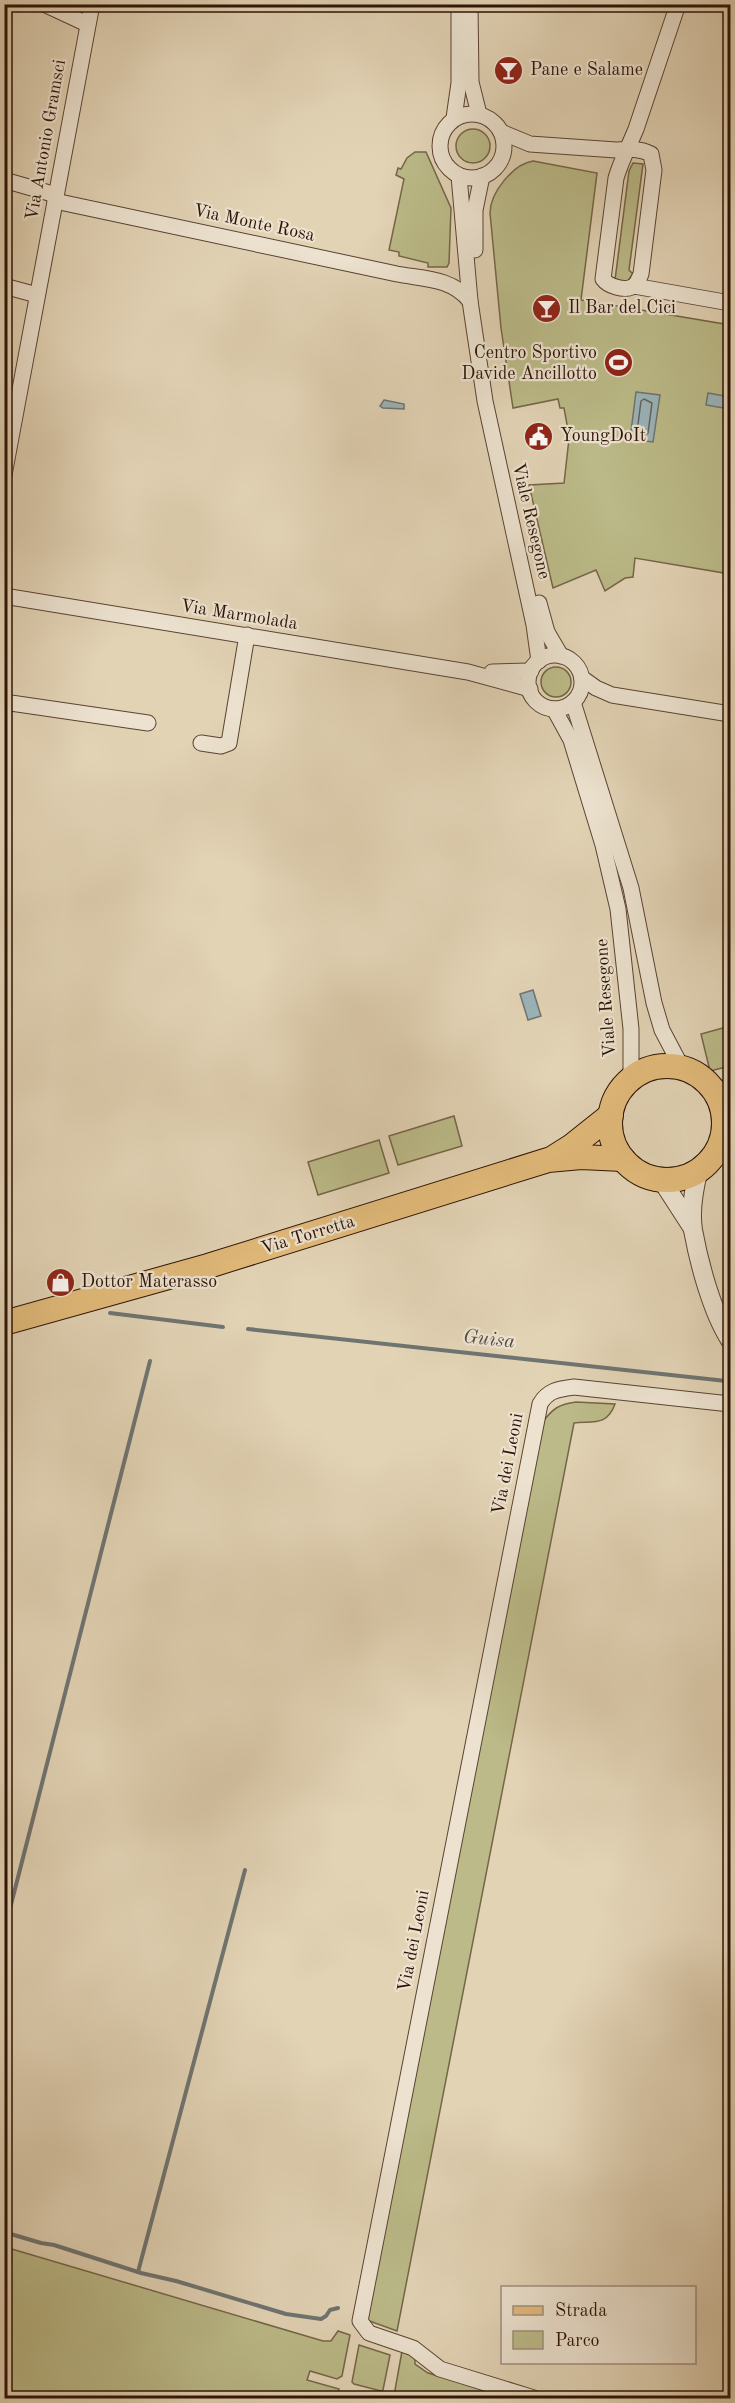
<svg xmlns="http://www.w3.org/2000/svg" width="735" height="2403" viewBox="0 0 735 2403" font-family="'Old Standard TT',serif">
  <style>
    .green { fill: #bbba88; stroke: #746647; stroke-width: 1.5 }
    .water { fill: #9bb4b9; stroke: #6f7471; stroke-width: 1.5 }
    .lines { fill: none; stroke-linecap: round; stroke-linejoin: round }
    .shore { stroke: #646460; stroke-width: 1.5 }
    .stream { stroke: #6f7471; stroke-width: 4 }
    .minor-casing { stroke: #5a4332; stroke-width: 17 }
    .tertiary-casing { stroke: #5a4332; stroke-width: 20 }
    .primary-casing { stroke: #2d1306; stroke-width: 26 }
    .minor { stroke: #ece2cf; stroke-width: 15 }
    .tertiary { stroke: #ece2cf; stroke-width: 18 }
    .primary { stroke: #e1ba7a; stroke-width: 24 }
    .labels { text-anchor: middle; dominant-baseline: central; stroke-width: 4.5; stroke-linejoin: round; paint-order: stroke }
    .poi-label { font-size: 18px; fill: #2d1306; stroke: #ece2cf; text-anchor: start }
    .street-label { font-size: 18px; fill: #2d1306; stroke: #ece2cf }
    .water-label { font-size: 20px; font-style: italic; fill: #544b45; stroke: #ece2cf }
  </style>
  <rect width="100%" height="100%" fill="#e2d3b5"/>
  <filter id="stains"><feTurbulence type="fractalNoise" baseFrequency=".00333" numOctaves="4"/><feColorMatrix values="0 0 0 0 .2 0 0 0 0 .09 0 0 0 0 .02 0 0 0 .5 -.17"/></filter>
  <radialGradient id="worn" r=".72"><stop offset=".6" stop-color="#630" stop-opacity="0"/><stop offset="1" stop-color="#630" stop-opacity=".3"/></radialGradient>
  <!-- green -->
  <g class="green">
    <circle cx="473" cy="146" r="17"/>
    <path d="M 415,152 L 426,152 L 451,208 L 449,263 L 447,267 L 428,267 L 428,263 L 399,256 L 399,252 L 389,250 L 404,179 L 396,175 L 398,168 L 401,169 L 407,158 Z"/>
    <path d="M 533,161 L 597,173 L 581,300 L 730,325 L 730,574 L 635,558 L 633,577 L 625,578 L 605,591 L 596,570 L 553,588 L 529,485 L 564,483 L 570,430 L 568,430 L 564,408 L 560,408 L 558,399 L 513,408 L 501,328 L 490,213 C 490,193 513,164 533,161 Z"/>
    <path d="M 633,163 L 643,164 L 629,270 L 633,274 L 627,282 L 615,280 L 629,171 Z"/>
    <circle cx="556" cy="682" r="15"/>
    <path d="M 730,1026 L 730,1066 L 710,1071 L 701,1034 Z"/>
    <path d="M 454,1116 L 462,1146 L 398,1165 L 389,1136 Z"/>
    <path d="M 379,1140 L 389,1173 L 318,1195 L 308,1162 Z"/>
    <path d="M 576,1402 L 615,1404 C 607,1426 594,1421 574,1423 L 397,2331 L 364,2319 L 542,1423 C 552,1409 559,1404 576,1402 Z"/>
    <path d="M 5,2247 L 323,2341 L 331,2341 L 338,2331 L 350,2335 L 342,2376 L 337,2379 L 310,2371 L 307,2380 L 339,2389 L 337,2398 L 5,2398 Z"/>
    <path d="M 359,2345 L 390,2355 L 383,2390 L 381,2391 L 354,2384 L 352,2382 Z"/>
    <path d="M 402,2351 L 415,2355 L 415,2364 L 428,2373 L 511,2398 L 399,2398 L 395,2390 Z"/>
  </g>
  <!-- water -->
  <g class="water">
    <path d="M 636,392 L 660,395 L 653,442 L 630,439 Z"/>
    <path d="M 708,393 L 725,396 L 723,408 L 706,405 Z"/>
    <path d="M 384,400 L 404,404 L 404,409 L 383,408 L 380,406 Z"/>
    <path d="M 533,990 L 541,1016 L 528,1020 L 520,994 Z"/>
  </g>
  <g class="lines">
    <!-- shore -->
    <path class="shore" d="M 644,399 L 652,403 L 648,433 L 645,435 L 637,432 L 641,401 Z"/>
    <!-- stream -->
    <g class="stream">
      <path d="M 4,1302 L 10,1303"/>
      <path d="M 110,1313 L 223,1327"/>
      <path d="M 248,1329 L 726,1381"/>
      <path d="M 4,1932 L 150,1361"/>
      <path d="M 4,2232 L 41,2243 L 54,2245 L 141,2273 L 176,2281 L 286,2314 L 321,2319 L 326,2316 L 330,2310 L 338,2308"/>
      <path d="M 138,2272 L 245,1870"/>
    </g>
    <defs>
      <g id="minor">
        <path d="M 44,4 L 87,24"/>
        <path d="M 470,4 L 471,82 L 479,114"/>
        <circle cx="472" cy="146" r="32"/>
        <path d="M 454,118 L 459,83 L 459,4"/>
        <path d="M 501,132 L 530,144 L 616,150 C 629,149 640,148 651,154 L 654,170 L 641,274 C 639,278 637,285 632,287 C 624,291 608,286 603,279 L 616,178 C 621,161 629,146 636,129 L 678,4"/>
        <path d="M 459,176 L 470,301 L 485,401 L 534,625 L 539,661"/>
        <path d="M 4,180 L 56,195"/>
        <path d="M 55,201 L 397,274 C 424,279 452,278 470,301"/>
        <path d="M 475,250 L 475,210 L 482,176"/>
        <path d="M 4,286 L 37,295"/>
        <path d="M 634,286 L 730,303"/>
        <path d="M 4,475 L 92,4"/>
        <path d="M 4,596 L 468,672 L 530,689"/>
        <path d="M 539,603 L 547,632 L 561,656"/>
        <circle cx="555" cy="682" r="27"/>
        <path d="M 492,672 L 531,671"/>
        <path d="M 582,678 L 596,688 L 612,695 L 730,714"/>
        <path d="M 4,702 L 148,723"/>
        <path d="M 573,702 L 631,888 L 654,1003 L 662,1030 L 682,1068"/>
        <path d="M 554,709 L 571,740 L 603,845 L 618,909 L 631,1029 L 631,1079"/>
        <path d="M 201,743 L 221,746 L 229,743 L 247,635"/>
        <path d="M 534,2398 L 440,2369 L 413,2348 L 369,2333 L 360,2321 L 540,1404 C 548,1390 559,1389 574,1387 L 730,1404"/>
      </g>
      <g id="tertiary">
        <path d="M 699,1169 C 694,1188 690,1211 693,1230 C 699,1263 712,1312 730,1340"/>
        <path d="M 661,1179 L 692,1227"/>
      </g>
      <g id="primary">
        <circle cx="667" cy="1123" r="57"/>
        <path d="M 553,1158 L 572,1146 L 611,1115"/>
        <path d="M 4,1323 L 208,1266 L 548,1160 L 581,1157 L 623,1159"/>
      </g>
    </defs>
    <!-- minor casing -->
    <use href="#minor" class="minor-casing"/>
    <!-- tertiary casing -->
    <use href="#tertiary" class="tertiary-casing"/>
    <!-- primary casing -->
    <use href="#primary" class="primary-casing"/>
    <!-- minor -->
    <use href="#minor" class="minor"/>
    <!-- tertiary -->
    <use href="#tertiary" class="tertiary"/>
    <!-- primary -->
    <use href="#primary" class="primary"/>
  </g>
  <!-- icons -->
  <defs>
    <symbol id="bar-disc" viewBox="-11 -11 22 22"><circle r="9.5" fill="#8f2418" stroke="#ece2cf"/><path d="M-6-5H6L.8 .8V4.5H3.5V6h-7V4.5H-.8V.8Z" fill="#fff"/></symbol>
    <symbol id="stadium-disc" viewBox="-11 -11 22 22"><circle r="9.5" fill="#8f2418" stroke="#ece2cf"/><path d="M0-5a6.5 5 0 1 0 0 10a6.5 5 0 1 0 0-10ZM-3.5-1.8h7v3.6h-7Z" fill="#fff"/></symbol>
    <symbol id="civic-disc" viewBox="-11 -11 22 22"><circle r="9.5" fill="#8f2418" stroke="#ece2cf"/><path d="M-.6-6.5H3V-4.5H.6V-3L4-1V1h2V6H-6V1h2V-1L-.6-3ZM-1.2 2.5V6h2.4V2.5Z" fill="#fff"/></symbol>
    <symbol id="shop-disc" viewBox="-11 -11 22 22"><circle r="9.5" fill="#8f2418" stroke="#ece2cf"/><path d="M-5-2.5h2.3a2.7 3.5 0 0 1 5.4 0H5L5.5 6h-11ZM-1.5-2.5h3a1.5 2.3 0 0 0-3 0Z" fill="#fff"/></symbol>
  </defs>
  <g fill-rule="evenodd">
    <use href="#bar-disc" x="492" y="54" width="33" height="33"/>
    <use href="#bar-disc" x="530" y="292" width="33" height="33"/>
    <use href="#stadium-disc" x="602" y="346" width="33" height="33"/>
    <use href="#civic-disc" x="522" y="420" width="33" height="33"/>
    <use href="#shop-disc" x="44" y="1266" width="33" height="33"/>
  </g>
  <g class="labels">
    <!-- poi labels -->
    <g class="poi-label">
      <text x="530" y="70">Pane e Salame</text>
      <text x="568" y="308">Il Bar del Cici</text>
      <text x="597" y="353" text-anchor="end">Centro Sportivo<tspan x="597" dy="21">Davide Ancillotto</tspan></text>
      <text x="560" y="436">YoungDoIt</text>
      <text x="81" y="1282">Dottor Materasso</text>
    </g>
    <!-- street labels -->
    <g class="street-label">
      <text transform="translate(46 140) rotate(-80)">Via Antonio Gramsci</text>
      <text transform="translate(254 223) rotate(12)">Via Monte Rosa</text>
      <text transform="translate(531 521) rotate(77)">Viale Resegone</text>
      <text transform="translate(239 615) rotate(9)">Via Marmolada</text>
      <text transform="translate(606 998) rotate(-94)">Viale Resegone</text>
      <text transform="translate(308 1235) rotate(-17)">Via Torretta</text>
      <text transform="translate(508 1464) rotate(-79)">Via dei Leoni</text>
      <text transform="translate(414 1941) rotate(-79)">Via dei Leoni</text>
    </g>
    <!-- water labels -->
    <g class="water-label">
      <text transform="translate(489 1340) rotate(6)">Guisa</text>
    </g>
  </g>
  <!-- margin -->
  <rect width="735" height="2403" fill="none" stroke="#e2d3b5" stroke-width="24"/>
  <rect x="6" y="6" width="723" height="2391" fill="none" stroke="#2d1306" stroke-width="3"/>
  <rect x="12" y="12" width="711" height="2379" fill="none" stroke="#2d1306" stroke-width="1.5"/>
  <!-- legend -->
  <rect x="501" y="2286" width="195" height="78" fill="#ece2cf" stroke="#a08f7f" stroke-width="1.5"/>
  <rect x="513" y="2306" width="30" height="9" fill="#e1ba7a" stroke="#a08f7f" stroke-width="1.5"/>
  <text x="555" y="2316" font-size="18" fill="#2d1306">Strada</text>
  <rect x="513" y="2331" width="30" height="18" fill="#bbba88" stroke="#a08f7f" stroke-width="1.5"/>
  <text x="555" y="2346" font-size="18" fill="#2d1306">Parco</text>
  <rect width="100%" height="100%" filter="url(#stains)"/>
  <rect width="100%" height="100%" fill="url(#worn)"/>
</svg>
